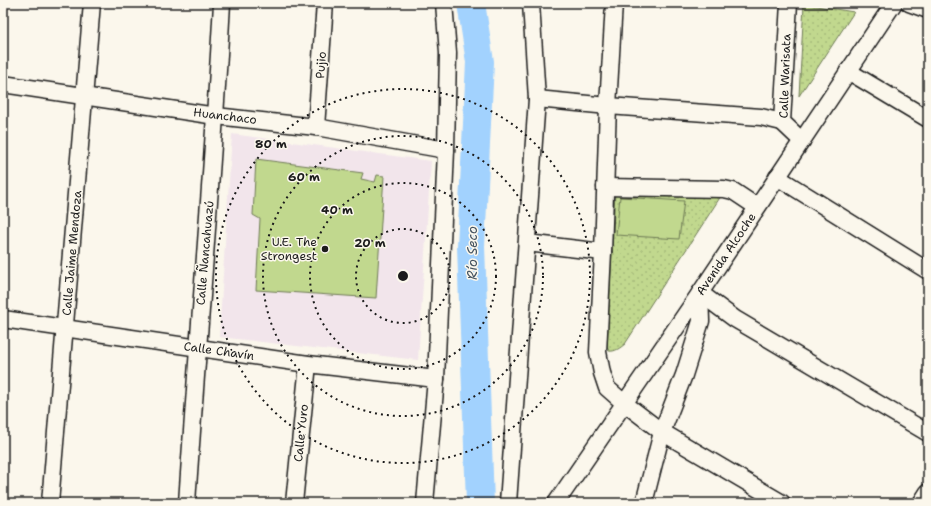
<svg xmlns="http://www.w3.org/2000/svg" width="931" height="506" viewBox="0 0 931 506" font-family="'Shantell Sans',sans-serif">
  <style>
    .built { fill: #f2e5eb }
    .grass { fill: url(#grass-dots); stroke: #6e7a55 }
    .pitch { fill: #c1d88e; stroke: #6e7a55 }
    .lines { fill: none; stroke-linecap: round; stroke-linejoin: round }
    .river { stroke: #a2d2fe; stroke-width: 28 }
    .minor-casing { stroke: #1c1c1c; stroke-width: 19 }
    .minor { stroke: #fbf7ec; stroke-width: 16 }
    .ring { fill: none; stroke: #1c1c1c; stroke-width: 2; stroke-dasharray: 2 4 }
    .poi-dot { fill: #1c1c1c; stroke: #fbf7ec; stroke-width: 1.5 }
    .labels { text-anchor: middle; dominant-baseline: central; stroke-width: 3; stroke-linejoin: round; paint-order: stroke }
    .street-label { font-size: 12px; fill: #1c1c1c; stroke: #fbf7ec }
    .poi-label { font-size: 12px; fill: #1c1c1c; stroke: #fbf7ec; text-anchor: end }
    .water-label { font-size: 13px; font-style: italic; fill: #445360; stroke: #fbf7ec }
    .centre { fill: #1c1c1c; stroke: #fbf7ec; stroke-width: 2 }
    .ring-label { font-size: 12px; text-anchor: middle; font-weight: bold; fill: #1c1c1c; stroke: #fbf7ec; stroke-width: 3; stroke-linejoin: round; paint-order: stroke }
  </style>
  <defs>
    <pattern id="grass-dots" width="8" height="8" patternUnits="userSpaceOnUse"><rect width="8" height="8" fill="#c1d88e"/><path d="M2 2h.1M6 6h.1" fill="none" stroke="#a5b97a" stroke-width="1.8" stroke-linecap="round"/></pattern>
  </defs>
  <rect width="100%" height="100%" fill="#fbf7ec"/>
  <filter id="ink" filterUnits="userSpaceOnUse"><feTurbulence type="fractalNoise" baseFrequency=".025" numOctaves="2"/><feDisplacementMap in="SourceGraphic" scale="8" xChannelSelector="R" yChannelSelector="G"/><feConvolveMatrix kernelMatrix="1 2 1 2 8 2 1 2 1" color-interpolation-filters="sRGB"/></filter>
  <g filter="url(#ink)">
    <!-- built -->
    <path class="built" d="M 232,134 L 431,161 L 418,360 L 219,337 Z"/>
    <!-- grass -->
    <g class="grass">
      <path d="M 804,4 L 854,12 L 799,96 Z"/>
      <path d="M 615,192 L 721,196 L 625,344 C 620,348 615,352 609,351 L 607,347 Z"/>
    </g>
    <!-- pitch -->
    <g class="pitch">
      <path d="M 256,159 L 363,173 L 361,179 L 375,182 L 377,175 L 384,176 L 376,298 L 256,290 L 260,219 L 253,215 Z"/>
      <path d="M 620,197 L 684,201 L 679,239 L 616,235 Z"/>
    </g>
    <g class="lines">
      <!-- river -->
      <path class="river" d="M 471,3 L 480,62 L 471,246 L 480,503"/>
      <defs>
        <g id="minor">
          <path d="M 614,3 L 608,106 L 603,252 L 598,352 L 602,373 L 607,388 L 624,403 L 662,432 L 782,503"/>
          <path d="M 789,3 L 782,122 L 802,141"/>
          <path d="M 909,3 L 928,10"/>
          <path d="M 848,71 L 928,119"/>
          <path d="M 3,84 L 216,116 L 316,127 L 446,150"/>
          <path d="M 537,99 L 608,106 L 761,117 L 782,122"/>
          <path d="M 316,127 L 325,3"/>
          <path d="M 777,177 L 928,271"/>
          <path d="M 605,187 L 724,189 L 733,191 L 757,207"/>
          <path d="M 527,243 L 603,252"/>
          <path d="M 700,293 L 735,319 L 928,433"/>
          <path d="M 3,319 L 308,364 L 436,379"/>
          <path d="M 50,503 L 92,3"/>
          <path d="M 187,503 C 198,336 213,170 222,3"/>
          <path d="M 294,503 L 308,364"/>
          <path d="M 425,503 L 436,379 L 446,150 L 448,53 L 444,3"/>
          <path d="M 508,503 L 537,99 L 531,3"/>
          <path d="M 556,503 L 700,293 L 894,3"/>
          <path d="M 644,503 L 662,432 L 684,375 L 701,321 L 700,293"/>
          <path d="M 921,503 L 928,492"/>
        </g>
      </defs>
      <!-- minor casing -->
      <use href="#minor" class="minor-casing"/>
      <!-- minor -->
      <use href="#minor" class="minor"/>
    </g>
  </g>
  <!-- distance rings -->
  <g class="ring">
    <circle cx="403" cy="276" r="47"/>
    <circle cx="403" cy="276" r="93"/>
    <circle cx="403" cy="276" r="140"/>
    <circle cx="403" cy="276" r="187"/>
  </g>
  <!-- markers -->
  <circle class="poi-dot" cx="325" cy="249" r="4"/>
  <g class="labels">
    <!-- street labels -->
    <g class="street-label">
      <text transform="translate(321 65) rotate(-86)">Pujio</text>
      <text transform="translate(785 76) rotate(-88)">Calle Warisata</text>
      <text transform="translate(225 116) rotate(7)">Huanchaco</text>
      <text transform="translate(72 253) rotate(-85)">Calle Jaime Mendoza</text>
      <text transform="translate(205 253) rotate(-85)">Calle Ñancahuazú</text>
      <text transform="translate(726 254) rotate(-56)">Avenida Alcoche</text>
      <text transform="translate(219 351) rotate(8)">Calle Chavín</text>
      <text transform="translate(301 433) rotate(-84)">Calle Yuro</text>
    </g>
    <!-- poi labels -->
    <g class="poi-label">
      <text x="317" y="242">U.E. The<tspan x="317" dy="14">Strongest</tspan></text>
    </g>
    <!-- water labels -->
    <g class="water-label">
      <text transform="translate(472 253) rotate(-90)">Río Seco</text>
    </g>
  </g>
  <circle cx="403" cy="276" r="6" class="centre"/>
  <g class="ring-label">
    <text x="271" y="148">80 m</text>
    <text x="304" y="181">60 m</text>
    <text x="337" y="214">40 m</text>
    <text x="370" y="247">20 m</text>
  </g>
  <!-- margin -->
  <rect width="931" height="506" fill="none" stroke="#fbf7ec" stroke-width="16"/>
  <rect x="8" y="8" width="915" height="490" fill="none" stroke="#1c1c1c" stroke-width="1.5" filter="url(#ink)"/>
</svg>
